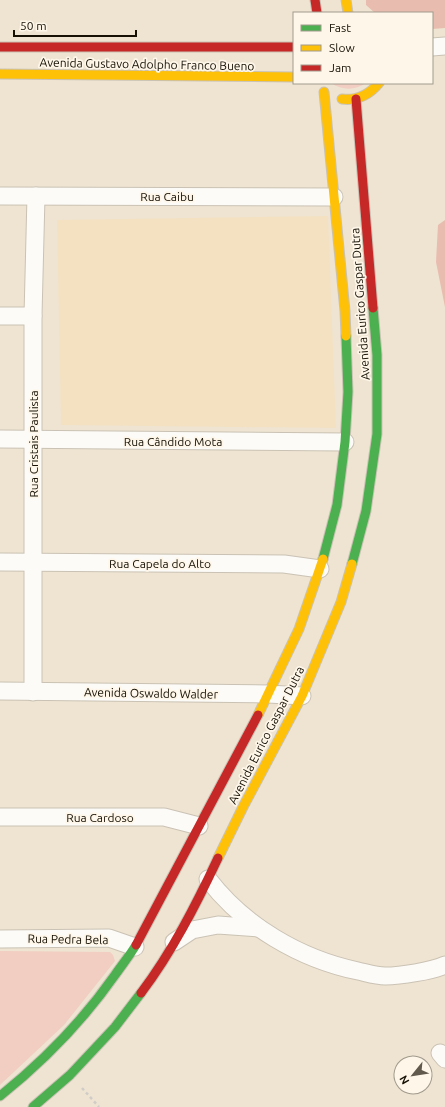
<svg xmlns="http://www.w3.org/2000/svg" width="445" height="1107" viewBox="0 0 445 1107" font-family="Ubuntu,sans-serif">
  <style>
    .built { fill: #f3e1c2 }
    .green { fill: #f1cec1 }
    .forest { fill: #e8bcae }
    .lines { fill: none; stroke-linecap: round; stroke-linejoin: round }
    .street-casing { stroke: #cac2b4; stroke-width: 19 }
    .fast-casing { stroke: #cac2b4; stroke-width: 11 }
    .slow-casing { stroke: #cac2b4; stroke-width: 11 }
    .jam-casing { stroke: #cac2b4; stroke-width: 11 }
    .path { stroke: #d0cdc8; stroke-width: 2.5; stroke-dasharray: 3 3; stroke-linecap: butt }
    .street { stroke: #fdfbf8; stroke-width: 17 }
    .fast { stroke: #4caf50; stroke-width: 9 }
    .slow { stroke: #ffc107; stroke-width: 9 }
    .jam { stroke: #c62828; stroke-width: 9 }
    .labels { text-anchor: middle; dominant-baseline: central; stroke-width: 3.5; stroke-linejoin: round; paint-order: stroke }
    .street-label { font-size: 12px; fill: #150f04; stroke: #fef7e9 }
  </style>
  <rect width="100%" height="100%" fill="#efe4d2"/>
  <!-- built -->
  <path class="built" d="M 328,216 L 336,428 L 61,425 L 57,220 Z"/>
  <!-- green -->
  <g class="green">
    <path d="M 331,83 L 366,83 C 354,91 342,90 331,83 Z"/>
    <path d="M 0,951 L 110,952 L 113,955 L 115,961 L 64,1025 L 0,1085 Z"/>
  </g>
  <!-- forest -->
  <g class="forest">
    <path d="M 366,0 L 445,0 L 445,28 L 432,29 L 432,13 L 375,13 L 366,5 Z"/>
    <path d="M 445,220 L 445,307 L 436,262 L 438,225 Z"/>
  </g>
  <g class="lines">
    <defs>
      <g id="street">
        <path d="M 432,47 L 445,46"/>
        <path d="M 0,196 L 334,197"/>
        <path d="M 0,316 L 33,316"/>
        <path d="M 0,439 L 345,442"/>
        <path d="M 0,562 L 284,564 L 320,569"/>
        <path d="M 0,691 L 269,694 L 302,696"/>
        <path d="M 33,692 L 33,316 L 36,196"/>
        <path d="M 0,817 L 164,817 L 199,826"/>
        <path d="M 208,879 C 244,926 300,959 358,971 C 367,973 377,976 385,976 C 401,976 431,971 445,965"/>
        <path d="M 0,939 L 109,938 L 135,947"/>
        <path d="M 174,942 L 192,930 L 218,925 L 259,928"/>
        <path d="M 440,1053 L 445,1059"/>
      </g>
      <g id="fast">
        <path d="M 323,559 L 337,505 L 345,442 L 348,392 L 346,336"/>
        <path d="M 352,564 L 366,511 L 377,434 L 377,355 L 373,308"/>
        <path d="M 0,1096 C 45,1060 82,1022 115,975 C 122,965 130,955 136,945"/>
        <path d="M 33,1107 L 70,1075 L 115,1027 L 141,993"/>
      </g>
      <g id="slow">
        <path d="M 346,0 L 348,13"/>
        <path d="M 0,74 L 294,77"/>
        <path d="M 324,92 L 345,311 L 346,336"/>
        <path d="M 342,99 C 357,101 369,95 379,83"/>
        <path d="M 258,715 L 299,629 L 323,559"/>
        <path d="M 218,858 L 243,807 L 302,696 L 341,602 L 352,564"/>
      </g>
      <g id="jam">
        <path d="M 315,0 L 317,13"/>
        <path d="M 0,47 L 294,47"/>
        <path d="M 356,99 L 373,308"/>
        <path d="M 136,945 L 258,715"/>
        <path d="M 141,993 C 172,952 196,905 218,858"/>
      </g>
    </defs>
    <!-- street casing -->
    <use href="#street" class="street-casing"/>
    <!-- fast casing -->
    <use href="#fast" class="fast-casing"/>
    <!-- slow casing -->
    <use href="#slow" class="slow-casing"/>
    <!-- jam casing -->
    <use href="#jam" class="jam-casing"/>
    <!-- path -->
    <path class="path" d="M 82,1088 L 99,1107"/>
    <!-- street -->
    <use href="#street" class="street"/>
    <!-- fast -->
    <use href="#fast" class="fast"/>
    <!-- slow -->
    <use href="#slow" class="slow"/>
    <!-- jam -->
    <use href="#jam" class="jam"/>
  </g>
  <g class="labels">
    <!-- street labels -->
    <g class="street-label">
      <text transform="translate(147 64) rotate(1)">Avenida Gustavo Adolpho Franco Bueno</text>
      <text x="167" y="196">Rua Caibu</text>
      <text transform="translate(360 304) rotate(-94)">Avenida Eurico Gaspar Dutra</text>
      <text x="173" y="441">Rua Cândido Mota</text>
      <text transform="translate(33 444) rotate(-90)">Rua Cristais Paulista</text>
      <text x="160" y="563">Rua Capela do Alto</text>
      <text transform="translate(151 693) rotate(1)">Avenida Oswaldo Walder</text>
      <text transform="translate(266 735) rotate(-63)">Avenida Eurico Gaspar Dutra</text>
      <text x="100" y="817">Rua Cardoso</text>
      <text transform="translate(68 939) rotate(1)">Rua Pedra Bela</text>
    </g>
  </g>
  <!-- legend -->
  <rect x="293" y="12" width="140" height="72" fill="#fef7e9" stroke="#a19a8d"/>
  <rect x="301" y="25" width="20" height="6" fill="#4caf50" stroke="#a19a8d"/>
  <text x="329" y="32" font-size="12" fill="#150f04">Fast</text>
  <rect x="301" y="45" width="20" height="6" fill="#ffc107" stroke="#a19a8d"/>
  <text x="329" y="52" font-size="12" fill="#150f04">Slow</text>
  <rect x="301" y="65" width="20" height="6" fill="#c62828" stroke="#a19a8d"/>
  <text x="329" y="72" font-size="12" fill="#150f04">Jam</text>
  <!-- north arrow -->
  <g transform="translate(413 1075) rotate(240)"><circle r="19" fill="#fef7e9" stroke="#a19a8d"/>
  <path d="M0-3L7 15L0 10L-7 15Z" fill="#615a4c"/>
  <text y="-6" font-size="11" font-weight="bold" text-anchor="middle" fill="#150f04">N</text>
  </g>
  <!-- scale -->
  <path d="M14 30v6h122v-6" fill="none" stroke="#150f04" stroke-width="2"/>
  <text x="20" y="30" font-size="12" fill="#150f04" stroke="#fef7e9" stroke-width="3" paint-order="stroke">50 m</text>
</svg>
